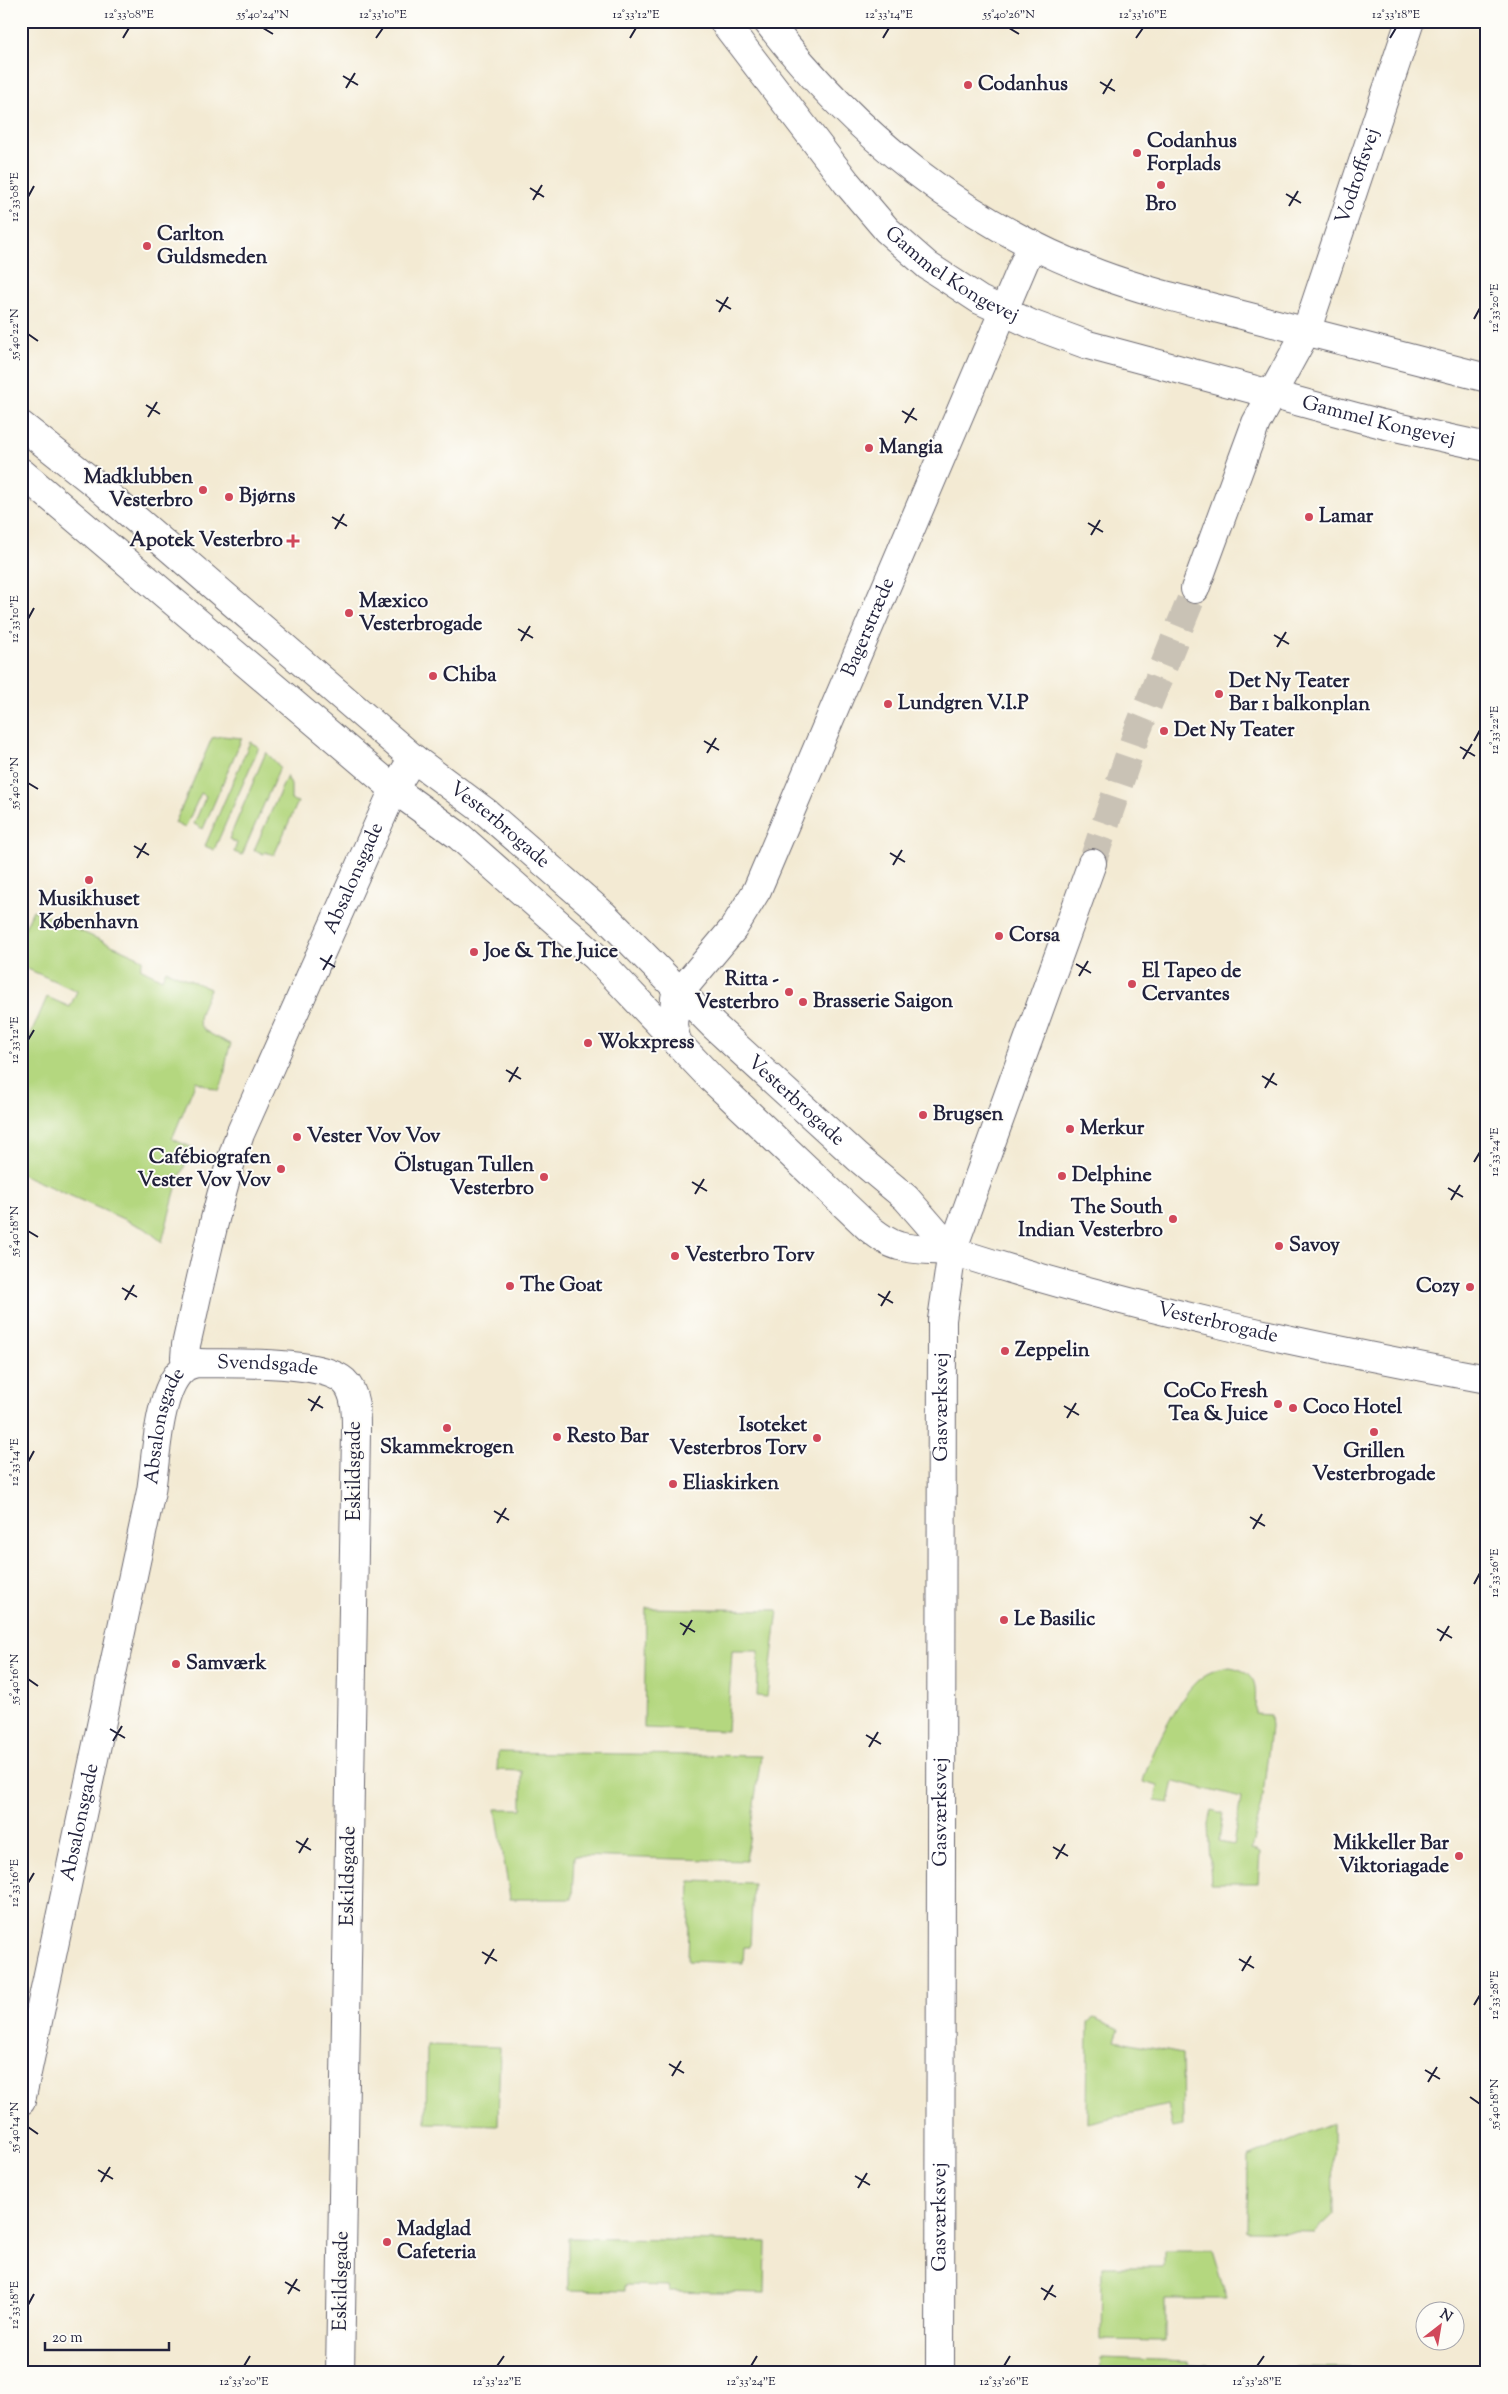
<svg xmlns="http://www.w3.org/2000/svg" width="1508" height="2394" viewBox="0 0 1508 2394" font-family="'Sorts Mill Goudy',serif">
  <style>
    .green { fill: #b4d77f; stroke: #6b7c5d }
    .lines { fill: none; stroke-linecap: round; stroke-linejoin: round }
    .minor-tunnel { stroke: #c9c2b5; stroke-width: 28; stroke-dasharray: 28 14; stroke-linecap: butt }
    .minor-casing { stroke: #6b6870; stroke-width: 30 }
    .tertiary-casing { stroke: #6b6870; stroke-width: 30 }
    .minor { stroke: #fff; stroke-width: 28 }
    .tertiary { stroke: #fff; stroke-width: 28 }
    .ticks { fill: none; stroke: #22223b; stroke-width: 2 }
    .poi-dot { fill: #d1495b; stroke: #fdfcf7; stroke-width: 2 }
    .labels { text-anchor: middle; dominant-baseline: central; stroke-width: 4; stroke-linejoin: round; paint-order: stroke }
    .poi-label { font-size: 20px; font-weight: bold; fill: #22223b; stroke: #fdfcf7; text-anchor: start }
    .street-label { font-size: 20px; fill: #22223b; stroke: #fdfcf7 }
    .neatline { fill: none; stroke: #22223b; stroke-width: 2 }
    .ticks-label { font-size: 12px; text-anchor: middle; fill: #22223b }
  </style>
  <rect width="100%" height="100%" fill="#fdfcf7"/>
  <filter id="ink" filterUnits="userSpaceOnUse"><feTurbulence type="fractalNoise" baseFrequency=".02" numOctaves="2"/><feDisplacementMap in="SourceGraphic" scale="10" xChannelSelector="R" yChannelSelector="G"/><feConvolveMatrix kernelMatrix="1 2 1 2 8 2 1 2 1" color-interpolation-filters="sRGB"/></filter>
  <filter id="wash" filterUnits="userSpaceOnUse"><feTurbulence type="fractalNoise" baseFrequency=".0096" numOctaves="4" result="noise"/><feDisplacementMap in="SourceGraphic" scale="20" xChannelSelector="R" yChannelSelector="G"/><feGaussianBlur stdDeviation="1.12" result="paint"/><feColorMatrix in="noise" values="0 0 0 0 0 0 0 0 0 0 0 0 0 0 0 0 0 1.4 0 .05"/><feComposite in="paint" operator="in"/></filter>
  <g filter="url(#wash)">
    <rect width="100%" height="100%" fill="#f3ead3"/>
    <!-- green -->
    <g class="green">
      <path d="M 222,736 L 242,738 L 203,829 L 194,824 L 206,796 L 201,793 L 185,828 L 175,823 L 212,738 Z"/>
      <path d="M 250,742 L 259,747 L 214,850 L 205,846 Z"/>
      <path d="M 266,752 L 280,767 L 242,855 L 234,852 L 237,843 L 229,839 Z"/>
      <path d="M 287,776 L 291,785 L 291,800 L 298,802 L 274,855 L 265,852 L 264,854 L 254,850 Z"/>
      <path d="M 33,910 L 143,959 L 140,968 L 162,979 L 166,970 L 210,989 C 193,1028 193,1026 231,1044 C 224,1061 227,1075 219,1091 L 196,1081 L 172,1139 L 193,1148 L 178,1180 L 162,1242 L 146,1229 L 21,1174 L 21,1057 L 47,997 L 70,1007 L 77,991 L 21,966 L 21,936 Z"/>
      <path d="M 646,1608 L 778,1610 L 767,1697 L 757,1696 L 759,1651 L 732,1651 L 727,1731 L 644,1728 Z"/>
      <path d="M 1230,1667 C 1261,1673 1255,1688 1255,1714 L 1270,1715 L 1271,1727 L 1262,1804 L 1251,1849 L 1260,1853 L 1258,1883 L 1211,1883 L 1208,1824 L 1211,1810 L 1223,1813 L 1219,1842 L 1233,1845 L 1241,1798 L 1174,1781 L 1169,1803 L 1155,1801 L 1158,1786 L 1143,1782 C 1148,1759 1178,1699 1195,1683 C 1205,1673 1216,1669 1230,1667 Z"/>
      <path d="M 498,1752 L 761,1756 L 746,1861 L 574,1856 L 572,1899 L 510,1899 L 496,1809 L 522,1809 L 522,1771 L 497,1770 Z"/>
      <path d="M 690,1881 L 753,1883 L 750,1947 L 744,1947 L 743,1963 L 688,1961 Z"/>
      <path d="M 1094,2018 L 1119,2029 L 1115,2040 L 1182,2053 L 1183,2126 L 1173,2128 L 1168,2105 L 1087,2123 L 1088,2022 Z"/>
      <path d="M 427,2045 L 500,2047 L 498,2125 L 426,2123 Z"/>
      <path d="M 1332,2123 L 1333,2214 L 1314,2232 L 1247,2231 L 1248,2157 Z"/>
      <path d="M 568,2238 L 766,2242 L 765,2293 L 669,2291 L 668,2286 L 625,2285 L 625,2291 L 568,2290 Z"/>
      <path d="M 1164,2250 L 1212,2250 L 1227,2299 L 1165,2299 L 1165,2341 L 1101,2340 L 1102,2267 L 1164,2267 Z"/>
      <path d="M 1101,2358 L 1188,2361 L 1189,2364 L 1207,2365 L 1210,2373 L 1100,2373 Z"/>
      <path d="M 1296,2367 L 1355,2368 L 1355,2373 L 1296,2373 Z"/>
    </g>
  </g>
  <g filter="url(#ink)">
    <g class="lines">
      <!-- minor-tunnel -->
      <path class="minor-tunnel" d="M 1092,863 L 1137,732 L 1195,589"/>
      <defs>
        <g id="minor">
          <path id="s1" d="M 1195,589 L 1256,423 L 1306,332 L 1410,21"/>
          <path id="s2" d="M 677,1042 L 673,1026 L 675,998 L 733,929 L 757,890 L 1032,244"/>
          <path d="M 952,1251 L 1092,863"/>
          <path id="s3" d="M 187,1365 L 185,1358 L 186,1345 C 202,1275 216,1203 240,1134 L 394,789 L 413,758"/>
          <path id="s4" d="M 21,2101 L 151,1491 C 156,1460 158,1391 182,1370 C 187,1365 192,1364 199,1363 C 231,1364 321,1360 344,1381 C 357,1393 356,1416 356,1432 L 340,2373"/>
        </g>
        <g id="tertiary">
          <path id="s5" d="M 723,21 L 847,183 L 887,230 L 928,266 L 980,300 L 1031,324 L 1088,345 L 1382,424 L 1487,447"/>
          <path d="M 767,21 C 853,133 965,224 1099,274 C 1147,292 1197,303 1246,316 C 1326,337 1407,357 1487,378"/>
          <path id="s6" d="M 21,425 L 94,483 L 413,758 L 487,813 L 604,915 L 714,1026 L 858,1158 L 906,1198 L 952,1251"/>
          <path id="s7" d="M 21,472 L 394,789 L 459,836 L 596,957 L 710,1077 L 870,1229 C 879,1236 888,1243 899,1246 C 919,1252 942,1248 962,1254 C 1134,1309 1310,1346 1487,1379"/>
          <path id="s8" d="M 940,2373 L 942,1320 L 952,1251"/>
        </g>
      </defs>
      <!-- minor casing -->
      <use href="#minor" class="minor-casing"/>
      <!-- tertiary casing -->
      <use href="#tertiary" class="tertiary-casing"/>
      <!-- minor -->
      <use href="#minor" class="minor"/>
      <!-- tertiary -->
      <use href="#tertiary" class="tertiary"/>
    </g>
  </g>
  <!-- ticks -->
  <path class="ticks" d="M 263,28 L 273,34M 1009,28 L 1019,34M 123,38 L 129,28M 376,38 L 383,28M 630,38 L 636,28M 883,38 L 889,28M 1136,38 L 1143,28M 1390,38 L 1396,28M 343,76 L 358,85M 1100,82 L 1115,91M 346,88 L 355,73M 1103,94 L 1112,79M 530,188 L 544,197M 1286,194 L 1301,203M 28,197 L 34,186M 533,200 L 542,185M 1289,206 L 1298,191M 716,300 L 731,309M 719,312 L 728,297M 1474,319 L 1480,308M 28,334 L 38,341M 146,405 L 160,414M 902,411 L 917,420M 148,417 L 157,402M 905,423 L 914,408M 332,517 L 347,526M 1088,523 L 1103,532M 335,529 L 344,514M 1091,535 L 1100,520M 28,619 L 34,608M 518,629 L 533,638M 1274,635 L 1289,644M 521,641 L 530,626M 1277,647 L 1286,632M 704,741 L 719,750M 1474,741 L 1480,730M 1460,747 L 1475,756M 707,753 L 716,738M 1463,759 L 1472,744M 28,783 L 38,789M 134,846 L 149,855M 890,853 L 905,862M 137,858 L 146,843M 893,865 L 902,850M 320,958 L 335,967M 1076,964 L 1091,973M 323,970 L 332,955M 1079,976 L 1088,961M 28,1040 L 34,1030M 506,1070 L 521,1079M 1262,1076 L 1277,1085M 509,1082 L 518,1067M 1265,1088 L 1274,1073M 1474,1162 L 1480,1152M 692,1182 L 707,1191M 1448,1188 L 1463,1197M 695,1194 L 704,1179M 1451,1200 L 1460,1185M 28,1231 L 38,1237M 122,1288 L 137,1297M 878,1294 L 893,1303M 125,1300 L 134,1285M 881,1306 L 890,1291M 308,1399 L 323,1408M 1064,1406 L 1079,1415M 311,1411 L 320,1396M 1067,1418 L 1076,1403M 28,1462 L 34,1451M 494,1511 L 509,1520M 1250,1517 L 1265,1526M 497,1523 L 506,1508M 1253,1529 L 1262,1514M 1474,1584 L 1480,1573M 680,1623 L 695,1632M 1437,1629 L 1452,1638M 683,1635 L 692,1620M 1440,1641 L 1449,1626M 28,1679 L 38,1686M 110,1729 L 125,1738M 866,1735 L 881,1744M 113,1741 L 122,1726M 869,1747 L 878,1732M 296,1841 L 311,1850M 1053,1847 L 1068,1856M 299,1853 L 308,1838M 1056,1859 L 1065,1844M 28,1883 L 34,1873M 482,1952 L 497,1961M 1239,1959 L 1254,1968M 485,1964 L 494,1949M 1242,1971 L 1251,1956M 1474,2005 L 1480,1995M 669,2064 L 684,2073M 1425,2070 L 1440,2079M 672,2076 L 681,2061M 1428,2082 L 1437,2067M 1470,2097 L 1480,2104M 28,2127 L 38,2134M 98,2170 L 113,2179M 855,2176 L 870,2185M 101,2182 L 110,2167M 858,2188 L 867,2173M 285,2282 L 300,2291M 1041,2288 L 1056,2297M 288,2294 L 297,2279M 1044,2300 L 1053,2285M 28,2305 L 34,2294M 244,2366 L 250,2356M 497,2366 L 504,2356M 751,2366 L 757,2356M 1004,2366 L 1010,2356M 1257,2366 L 1264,2356"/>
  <!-- markers -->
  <g class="poi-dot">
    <circle cx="968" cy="85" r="5"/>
    <circle cx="1137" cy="153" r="5"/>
    <circle cx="1161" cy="185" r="5"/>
    <circle cx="147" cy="246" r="5"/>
    <circle cx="869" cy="448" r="5"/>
    <circle cx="203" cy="490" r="5"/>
    <circle cx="229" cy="497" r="5"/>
    <circle cx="1309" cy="517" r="5"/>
    <path d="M290.5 533.5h5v5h5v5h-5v5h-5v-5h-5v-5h5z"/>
    <circle cx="349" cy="613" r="5"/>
    <circle cx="433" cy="676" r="5"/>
    <circle cx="1219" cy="694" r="5"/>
    <circle cx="888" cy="704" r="5"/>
    <circle cx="1164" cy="731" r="5"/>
    <circle cx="89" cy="880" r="5"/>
    <circle cx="999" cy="936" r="5"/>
    <circle cx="474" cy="952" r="5"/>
    <circle cx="1132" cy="984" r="5"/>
    <circle cx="789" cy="992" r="5"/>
    <circle cx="803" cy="1002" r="5"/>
    <circle cx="588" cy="1043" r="5"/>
    <circle cx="923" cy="1115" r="5"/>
    <circle cx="1070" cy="1129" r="5"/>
    <circle cx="297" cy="1137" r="5"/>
    <circle cx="281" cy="1169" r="5"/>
    <circle cx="1062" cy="1176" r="5"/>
    <circle cx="544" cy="1177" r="5"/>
    <circle cx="1173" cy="1219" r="5"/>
    <circle cx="1279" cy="1246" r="5"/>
    <circle cx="675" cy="1256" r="5"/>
    <circle cx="510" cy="1286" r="5"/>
    <circle cx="1470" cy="1287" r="5"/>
    <circle cx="1005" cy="1351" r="5"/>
    <circle cx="1278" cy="1404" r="5"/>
    <circle cx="1293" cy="1408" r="5"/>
    <circle cx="447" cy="1428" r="5"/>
    <circle cx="1374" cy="1432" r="5"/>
    <circle cx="557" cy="1437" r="5"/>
    <circle cx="817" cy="1438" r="5"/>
    <circle cx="673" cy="1484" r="5"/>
    <circle cx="1004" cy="1620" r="5"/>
    <circle cx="176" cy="1664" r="5"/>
    <circle cx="1459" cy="1856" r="5"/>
    <circle cx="387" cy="2242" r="5"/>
  </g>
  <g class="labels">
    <!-- poi labels -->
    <g class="poi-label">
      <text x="978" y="85">Codanhus</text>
      <text x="1147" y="142">Codanhus<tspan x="1147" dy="23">Forplads</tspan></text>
      <text x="1161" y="205" text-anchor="middle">Bro</text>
      <text x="157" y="235">Carlton<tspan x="157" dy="23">Guldsmeden</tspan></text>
      <text x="879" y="448">Mangia</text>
      <text x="193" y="478" text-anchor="end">Madklubben<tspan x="193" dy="23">Vesterbro</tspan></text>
      <text x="239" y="497">Bjørns</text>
      <text x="1319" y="517">Lamar</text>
      <text x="283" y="541" text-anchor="end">Apotek Vesterbro</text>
      <text x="359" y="602">Mæxico<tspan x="359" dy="23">Vesterbrogade</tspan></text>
      <text x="443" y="676">Chiba</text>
      <text x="1229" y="682">Det Ny Teater<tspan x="1229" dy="23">Bar 1 balkonplan</tspan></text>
      <text x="898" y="704">Lundgren V.I.P</text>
      <text x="1174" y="731">Det Ny Teater</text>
      <text x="89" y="900" text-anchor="middle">Musikhuset<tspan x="89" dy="23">København</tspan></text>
      <text x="1009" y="936">Corsa</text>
      <text x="484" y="952">Joe &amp; The Juice</text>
      <text x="1142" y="972">El Tapeo de<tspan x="1142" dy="23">Cervantes</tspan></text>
      <text x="779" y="980" text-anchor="end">Ritta -<tspan x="779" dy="23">Vesterbro</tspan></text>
      <text x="813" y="1002">Brasserie Saigon</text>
      <text x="598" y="1043">Wokxpress</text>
      <text x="933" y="1115">Brugsen</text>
      <text x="1080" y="1129">Merkur</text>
      <text x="307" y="1137">Vester Vov Vov</text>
      <text x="271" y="1158" text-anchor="end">Cafébiografen<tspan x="271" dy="23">Vester Vov Vov</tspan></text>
      <text x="534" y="1166" text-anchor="end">Ölstugan Tullen<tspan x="534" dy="23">Vesterbro</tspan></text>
      <text x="1072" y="1176">Delphine</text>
      <text x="1163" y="1208" text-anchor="end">The South<tspan x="1163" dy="23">Indian Vesterbro</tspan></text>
      <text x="1289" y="1246">Savoy</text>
      <text x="685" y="1256">Vesterbro Torv</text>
      <text x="520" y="1286">The Goat</text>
      <text x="1460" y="1287" text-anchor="end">Cozy</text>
      <text x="1015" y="1351">Zeppelin</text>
      <text x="1268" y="1392" text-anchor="end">CoCo Fresh<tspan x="1268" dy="23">Tea &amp; Juice</tspan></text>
      <text x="1303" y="1408">Coco Hotel</text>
      <text x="807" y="1426" text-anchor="end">Isoteket<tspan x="807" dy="23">Vesterbros Torv</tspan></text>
      <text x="567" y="1437">Resto Bar</text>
      <text x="447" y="1448" text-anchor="middle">Skammekrogen</text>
      <text x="1374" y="1452" text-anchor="middle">Grillen<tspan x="1374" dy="23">Vesterbrogade</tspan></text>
      <text x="683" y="1484">Eliaskirken</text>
      <text x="1014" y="1620">Le Basilic</text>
      <text x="186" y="1664">Samværk</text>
      <text x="1449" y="1844" text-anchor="end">Mikkeller Bar<tspan x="1449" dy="23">Viktoriagade</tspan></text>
      <text x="397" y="2230">Madglad<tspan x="397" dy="23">Cafeteria</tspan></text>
    </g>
    <!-- street labels -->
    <g class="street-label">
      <text stroke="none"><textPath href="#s1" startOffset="445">Vodroffsvej</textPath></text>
      <text stroke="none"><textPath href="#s5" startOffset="345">Gammel Kongevej</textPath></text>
      <text stroke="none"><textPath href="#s5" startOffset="800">Gammel Kongevej</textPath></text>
      <text stroke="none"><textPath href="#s2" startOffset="466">Bagerstræde</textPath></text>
      <text stroke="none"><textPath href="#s6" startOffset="624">Vesterbrogade</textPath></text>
      <text stroke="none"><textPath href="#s3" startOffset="518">Absalonsgade</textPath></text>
      <text stroke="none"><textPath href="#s6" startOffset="1029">Vesterbrogade</textPath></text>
      <text stroke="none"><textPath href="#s7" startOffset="1501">Vesterbrogade</textPath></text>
      <text stroke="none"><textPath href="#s4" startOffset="838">Svendsgade</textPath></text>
      <text stroke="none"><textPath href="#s8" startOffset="966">Gasværksvej</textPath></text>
      <text stroke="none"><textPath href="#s4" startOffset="690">Absalonsgade</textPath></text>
      <text transform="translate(355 1471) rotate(-90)">Eskildsgade</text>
      <text stroke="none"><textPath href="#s8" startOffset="561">Gasværksvej</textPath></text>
      <text stroke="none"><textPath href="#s4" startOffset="285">Absalonsgade</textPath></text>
      <text transform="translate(349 1876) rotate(-89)">Eskildsgade</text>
      <text stroke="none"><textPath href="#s8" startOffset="156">Gasværksvej</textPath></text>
      <text transform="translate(342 2281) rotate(-89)">Eskildsgade</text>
    </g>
  </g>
  <!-- margin -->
  <rect width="1508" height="2394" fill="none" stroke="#fdfcf7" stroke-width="55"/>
  <!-- north arrow -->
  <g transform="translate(1440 2326) rotate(31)"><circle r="24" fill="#fdfcf7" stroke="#a5a5ac"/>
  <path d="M0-4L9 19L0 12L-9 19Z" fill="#d1495b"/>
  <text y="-8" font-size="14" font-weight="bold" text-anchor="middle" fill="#22223b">N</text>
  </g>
  <!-- scale -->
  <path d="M45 2342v8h124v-8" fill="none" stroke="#22223b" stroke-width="2.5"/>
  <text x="52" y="2342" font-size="15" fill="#22223b" stroke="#fdfcf7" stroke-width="4" paint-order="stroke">20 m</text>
  <rect x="28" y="28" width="1452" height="2338" class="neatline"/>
  <g class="ticks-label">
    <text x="129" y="18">12°33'08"E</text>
    <text x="263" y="18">55°40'24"N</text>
    <text x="383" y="18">12°33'10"E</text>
    <text x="636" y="18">12°33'12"E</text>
    <text x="889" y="18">12°33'14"E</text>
    <text x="1009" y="18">55°40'26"N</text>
    <text x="1143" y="18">12°33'16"E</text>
    <text x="1396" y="18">12°33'18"E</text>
    <text transform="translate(14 197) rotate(-90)" y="4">12°33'08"E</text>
    <text transform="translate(1494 308) rotate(-90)" y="4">12°33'20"E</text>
    <text transform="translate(14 334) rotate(-90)" y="4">55°40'22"N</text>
    <text transform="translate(14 619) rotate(-90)" y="4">12°33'10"E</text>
    <text transform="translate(1494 730) rotate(-90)" y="4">12°33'22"E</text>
    <text transform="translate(14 783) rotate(-90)" y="4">55°40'20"N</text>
    <text transform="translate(14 1040) rotate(-90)" y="4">12°33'12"E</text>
    <text transform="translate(1494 1152) rotate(-90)" y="4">12°33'24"E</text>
    <text transform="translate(14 1231) rotate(-90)" y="4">55°40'18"N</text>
    <text transform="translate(14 1462) rotate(-90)" y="4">12°33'14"E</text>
    <text transform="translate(1494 1573) rotate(-90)" y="4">12°33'26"E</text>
    <text transform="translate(14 1679) rotate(-90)" y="4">55°40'16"N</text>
    <text transform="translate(14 1883) rotate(-90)" y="4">12°33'16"E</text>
    <text transform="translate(1494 1995) rotate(-90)" y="4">12°33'28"E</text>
    <text transform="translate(1494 2104) rotate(-90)" y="4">55°40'18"N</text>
    <text transform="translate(14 2127) rotate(-90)" y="4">55°40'14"N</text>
    <text transform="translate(14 2305) rotate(-90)" y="4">12°33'18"E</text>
    <text x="244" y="2385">12°33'20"E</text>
    <text x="497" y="2385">12°33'22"E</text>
    <text x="751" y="2385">12°33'24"E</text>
    <text x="1004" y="2385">12°33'26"E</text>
    <text x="1257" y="2385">12°33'28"E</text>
  </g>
</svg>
